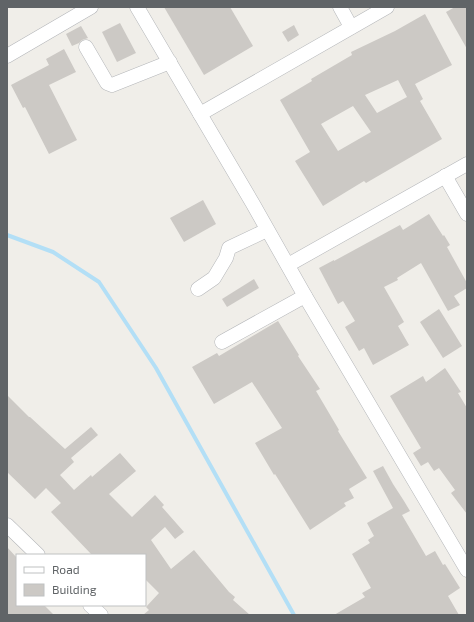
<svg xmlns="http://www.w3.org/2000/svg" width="474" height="622" viewBox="0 0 474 622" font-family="'Exo 2',sans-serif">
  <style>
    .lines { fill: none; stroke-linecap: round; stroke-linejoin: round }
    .stream { stroke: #b3dff6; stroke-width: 4 }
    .building { fill: #ccc9c5; fill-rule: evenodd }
    .minor-casing { stroke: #b4b6b9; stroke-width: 15 }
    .minor { stroke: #fff; stroke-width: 14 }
  </style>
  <rect width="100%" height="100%" fill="#f0eee9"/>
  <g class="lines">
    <!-- stream -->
    <path class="stream" d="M 7,235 L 53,252 L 99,282 L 156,368 L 294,615"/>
  </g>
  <!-- building -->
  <g class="building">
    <path d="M 164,7 L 230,7 L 253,46 L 204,75 Z"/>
    <path d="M 455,7 L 467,7 L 467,49 L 446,12 Z"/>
    <path d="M 425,14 L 452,65 L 415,84 L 423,99 L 420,101 L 442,139 L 366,183 L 364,181 L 323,206 L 295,161 L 310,152 L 280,100 L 312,81 L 311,79 L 352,55 L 351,52 L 395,31 ZM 398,80 L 407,97 L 377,113 L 365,95 ZM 353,106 L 371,132 L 338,151 L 321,124 Z"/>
    <path d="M 120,23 L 136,53 L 117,62 L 102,32 Z"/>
    <path d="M 294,25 L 299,35 L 288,42 L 282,32 Z"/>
    <path d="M 81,26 L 88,38 L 82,40 L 79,43 L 72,46 L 66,34 Z"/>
    <path d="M 64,49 L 76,72 L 49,85 L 77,140 L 49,154 L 25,107 L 23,108 L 11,85 L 49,65 L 46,59 Z"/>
    <path d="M 203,200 L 216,224 L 184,242 L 170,218 Z"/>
    <path d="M 429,214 L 443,236 L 444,235 L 450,245 L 447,247 L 467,283 L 467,288 L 454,296 L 460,305 L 448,311 L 421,263 L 397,278 L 398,280 L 384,287 L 404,322 L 398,326 L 409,345 L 373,365 L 364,348 L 359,351 L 345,327 L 355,321 L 343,301 L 338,304 L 319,268 L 334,260 L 334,261 L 400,225 L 403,230 Z"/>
    <path d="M 254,279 L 259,288 L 227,307 L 222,299 Z"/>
    <path d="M 439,309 L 462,346 L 443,358 L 420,322 Z"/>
    <path d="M 278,321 L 299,355 L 298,356 L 320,389 L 316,391 L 339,430 L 338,431 L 367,478 L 349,489 L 354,498 L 344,503 L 346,506 L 310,530 L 275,474 L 274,475 L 255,443 L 282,428 L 252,382 L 214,404 L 192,367 L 217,353 L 219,356 Z"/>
    <path d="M 445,368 L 461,392 L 458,393 L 467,408 L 467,514 L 451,493 L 455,490 L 439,468 L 434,471 L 428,462 L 421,466 L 413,453 L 421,448 L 390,396 L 423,376 L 426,382 Z"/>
    <path d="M 7,395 L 29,417 L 30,417 L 42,428 L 65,449 L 91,427 L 98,435 L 71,458 L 74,462 L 60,475 L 74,490 L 91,475 L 92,477 L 120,453 L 136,471 L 109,494 L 132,517 L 155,495 L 164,505 L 162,507 L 184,532 L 175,539 L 165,527 L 151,540 L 171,569 L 194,550 L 229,592 L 235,597 L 233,600 L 250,615 L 143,615 L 149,610 L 146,607 L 159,593 L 145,579 L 145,555 L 92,555 L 51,512 L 61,503 L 46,488 L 35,499 L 7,472 Z"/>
    <path d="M 383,466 L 393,484 L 404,501 L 410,511 L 402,515 L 426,556 L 435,551 L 443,565 L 445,564 L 460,588 L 448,596 L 459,615 L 334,615 L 365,597 L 362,593 L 371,588 L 352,554 L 370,543 L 368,540 L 374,536 L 367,523 L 393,508 L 373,471 Z"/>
    <path d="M 7,547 L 17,558 L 17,605 L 44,605 L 54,615 L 7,615 Z"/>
  </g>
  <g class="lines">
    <defs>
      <g id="minor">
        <path d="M 137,7 L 253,204 L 305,296 L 467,570"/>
        <path d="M 340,7 L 351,27"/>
        <path d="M 86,47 L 107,83 L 112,85 L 170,62"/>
        <path d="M 7,56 L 91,7"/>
        <path d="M 200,114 L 387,7"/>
        <path d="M 445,176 L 467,214"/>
        <path d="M 288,265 L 467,164"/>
        <path d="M 198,289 L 214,278 L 226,258 L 229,248 L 267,230"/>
        <path d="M 222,342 L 305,296"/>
        <path d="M 7,525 L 38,555"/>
        <path d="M 90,605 L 101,615"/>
      </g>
    </defs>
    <!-- minor casing -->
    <use href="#minor" class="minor-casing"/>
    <!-- minor -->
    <use href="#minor" class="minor"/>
  </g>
  <!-- border -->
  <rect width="474" height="622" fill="none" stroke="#606467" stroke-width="16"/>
  <!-- legend -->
  <rect x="16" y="554" width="130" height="52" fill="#ffffff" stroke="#bfc1c2"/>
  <rect x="24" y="567" width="20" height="6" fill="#ffffff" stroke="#bfc1c2"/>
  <text x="52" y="574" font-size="12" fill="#606467">Road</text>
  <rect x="24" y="584" width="20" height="12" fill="#ccc9c5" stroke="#bfc1c2"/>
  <text x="52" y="594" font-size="12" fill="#606467">Building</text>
</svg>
